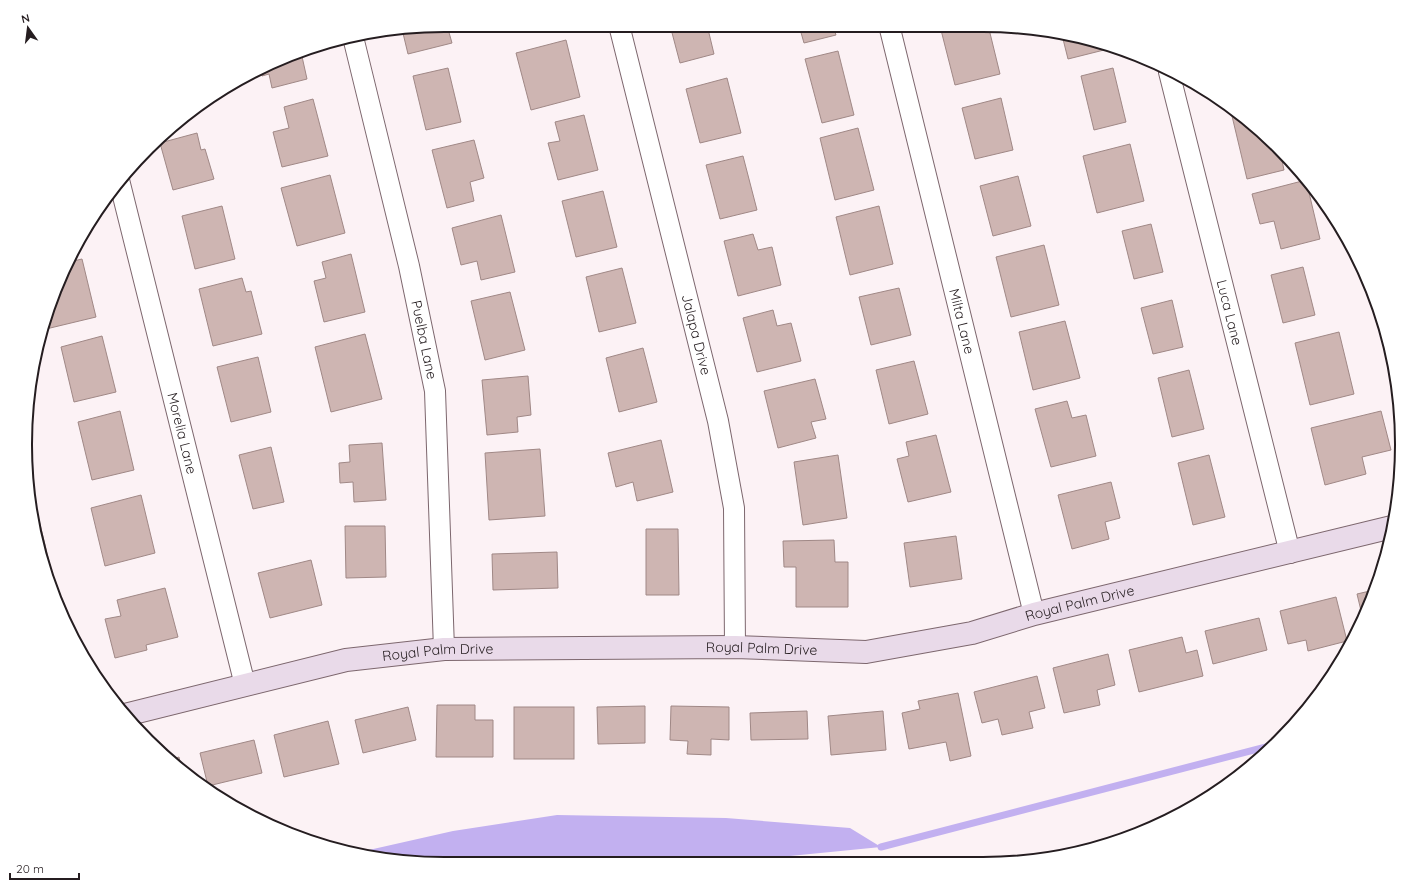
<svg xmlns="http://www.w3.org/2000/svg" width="1427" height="889" viewBox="0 0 1427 889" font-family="Quicksand,sans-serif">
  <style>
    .water { fill: #c2b0f0 }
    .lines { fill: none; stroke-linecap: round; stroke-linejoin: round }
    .stream { stroke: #c2b0f0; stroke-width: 7 }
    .building { fill: #ceb5b2; stroke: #a08886 }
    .street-casing { stroke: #7d676e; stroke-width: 22 }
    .secondary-casing { stroke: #7d676e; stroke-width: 24 }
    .street { stroke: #fff; stroke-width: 20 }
    .secondary { stroke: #e9dae9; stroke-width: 22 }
    .labels { text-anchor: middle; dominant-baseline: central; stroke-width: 3; stroke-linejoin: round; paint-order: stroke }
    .street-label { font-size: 14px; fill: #251d20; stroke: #fff }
    .rim { fill: none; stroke: #251d20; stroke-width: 2 }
  </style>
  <rect width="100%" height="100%" fill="#fcf2f5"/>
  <!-- water -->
  <path class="water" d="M 557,815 L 726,818 L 850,828 L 881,847 L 750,860 L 709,857 L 692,862 L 390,860 L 360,852 L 453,831 Z"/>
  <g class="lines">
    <!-- stream -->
    <path class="stream" d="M 881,847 L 1273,745"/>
  </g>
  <!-- building -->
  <g class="building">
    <path d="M 402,29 L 448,29 L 452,43 L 408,54 Z"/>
    <path d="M 671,29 L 708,29 L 714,54 L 680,63 Z"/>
    <path d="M 800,29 L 834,29 L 836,35 L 804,43 Z"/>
    <path d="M 946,29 L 989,29 L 1000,74 L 955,85 L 941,30 Z"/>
    <path d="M 1062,35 L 1108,48 L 1108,49 L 1068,59 Z"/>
    <path d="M 566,40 L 580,97 L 531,110 L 516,53 Z"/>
    <path d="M 838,51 L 854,115 L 822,123 L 805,59 Z"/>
    <path d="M 301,52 L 307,79 L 272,88 L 269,74 L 262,76 L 261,71 Z"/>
    <path d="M 448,68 L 461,122 L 426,130 L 413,76 Z"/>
    <path d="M 1113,68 L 1126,122 L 1094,130 L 1081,76 Z"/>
    <path d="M 727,78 L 741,133 L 700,143 L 686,89 Z"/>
    <path d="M 1001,98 L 1013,150 L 975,159 L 962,108 Z"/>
    <path d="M 313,99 L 328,156 L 282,167 L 273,132 L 289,128 L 284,107 Z"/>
    <path d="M 1240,114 L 1280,151 L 1284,170 L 1247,179 L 1232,116 Z"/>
    <path d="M 584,115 L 598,170 L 558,180 L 548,143 L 560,141 L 555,122 Z"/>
    <path d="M 858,128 L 874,190 L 835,200 L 820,138 Z"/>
    <path d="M 197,133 L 201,150 L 205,149 L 214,179 L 173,190 L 160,143 Z"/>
    <path d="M 474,140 L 484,178 L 470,182 L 474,201 L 447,208 L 432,150 Z"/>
    <path d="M 1130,144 L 1144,201 L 1097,213 L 1083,156 Z"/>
    <path d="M 743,156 L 757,210 L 720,219 L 706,165 Z"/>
    <path d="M 330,175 L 345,233 L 297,246 L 281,188 Z"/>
    <path d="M 1018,176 L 1031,226 L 993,236 L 980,186 Z"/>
    <path d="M 1306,180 L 1320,239 L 1281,249 L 1274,221 L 1260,224 L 1252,194 Z"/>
    <path d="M 603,191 L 617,247 L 576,257 L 562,201 Z"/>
    <path d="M 222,206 L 235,259 L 195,269 L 182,216 Z"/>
    <path d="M 879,206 L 893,264 L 850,275 L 836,217 Z"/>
    <path d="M 501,215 L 515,272 L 481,280 L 477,261 L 461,265 L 452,228 Z"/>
    <path d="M 1151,224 L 1163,272 L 1134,279 L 1122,231 Z"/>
    <path d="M 753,234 L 758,250 L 772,247 L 781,285 L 738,296 L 724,241 Z"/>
    <path d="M 1044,245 L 1059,305 L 1011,317 L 996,257 Z"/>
    <path d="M 351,254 L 365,312 L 324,322 L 314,281 L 326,278 L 322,262 Z"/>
    <path d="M 82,259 L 96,317 L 46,329 L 44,321 L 47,309 L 69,262 Z"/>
    <path d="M 1303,267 L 1315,315 L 1283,323 L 1271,275 Z"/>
    <path d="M 622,268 L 636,323 L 599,332 L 586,277 Z"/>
    <path d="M 242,278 L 246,292 L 251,291 L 262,334 L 213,346 L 199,289 Z"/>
    <path d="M 899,288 L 911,335 L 871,345 L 859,297 Z"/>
    <path d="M 510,292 L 525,350 L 485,360 L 471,301 Z"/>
    <path d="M 1172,300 L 1183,347 L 1153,354 L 1141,308 Z"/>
    <path d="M 773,310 L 777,326 L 791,323 L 801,361 L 757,372 L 743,318 Z"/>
    <path d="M 1065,321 L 1080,378 L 1033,390 L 1019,332 Z"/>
    <path d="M 1339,332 L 1354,394 L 1310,405 L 1295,343 Z"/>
    <path d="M 365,334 L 382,399 L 331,412 L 315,347 Z"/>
    <path d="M 102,336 L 116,392 L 74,402 L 61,347 Z"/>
    <path d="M 643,348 L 657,402 L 619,412 L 606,358 Z"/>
    <path d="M 258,357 L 271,412 L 231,422 L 217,367 Z"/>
    <path d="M 914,361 L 928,414 L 889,424 L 876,370 Z"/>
    <path d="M 1189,370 L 1204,429 L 1172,437 L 1158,378 Z"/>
    <path d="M 528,376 L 531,415 L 517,417 L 518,432 L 487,435 L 482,380 Z"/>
    <path d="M 815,379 L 826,419 L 811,422 L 816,438 L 778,448 L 764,391 Z"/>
    <path d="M 1067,401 L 1072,418 L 1086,415 L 1096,456 L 1051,467 L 1035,409 Z"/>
    <path d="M 120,411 L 134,470 L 92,480 L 78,422 Z"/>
    <path d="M 1381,411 L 1391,450 L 1362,457 L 1366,474 L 1325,485 L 1311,428 Z"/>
    <path d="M 936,435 L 951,492 L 908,502 L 897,459 L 909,456 L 906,442 Z"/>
    <path d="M 661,440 L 673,492 L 637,501 L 633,482 L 616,487 L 608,453 Z"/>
    <path d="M 382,443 L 386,500 L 354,502 L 353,482 L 340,483 L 339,463 L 350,462 L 349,445 Z"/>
    <path d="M 271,447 L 284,502 L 253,509 L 239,455 Z"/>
    <path d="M 540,449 L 545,516 L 489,520 L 485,453 Z"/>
    <path d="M 838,455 L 847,518 L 803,525 L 794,462 Z"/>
    <path d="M 1209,455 L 1225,517 L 1193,525 L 1178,463 Z"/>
    <path d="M 1111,482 L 1120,518 L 1105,522 L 1109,539 L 1072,549 L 1058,495 Z"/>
    <path d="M 141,495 L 155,553 L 105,566 L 91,508 Z"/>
    <path d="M 39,520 L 53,578 L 49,579 L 39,553 L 35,521 Z"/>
    <path d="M 345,526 L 385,526 L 386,577 L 346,578 Z"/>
    <path d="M 646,529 L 678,529 L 679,595 L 646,595 Z"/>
    <path d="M 956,536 L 962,579 L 910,587 L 904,543 Z"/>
    <path d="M 834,540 L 835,562 L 848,562 L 848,607 L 796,607 L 796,567 L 784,567 L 783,541 Z"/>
    <path d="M 557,552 L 558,588 L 493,590 L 492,554 Z"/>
    <path d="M 311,560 L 322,605 L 270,618 L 258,573 Z"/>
    <path d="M 165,588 L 178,637 L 146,645 L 147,650 L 115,658 L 105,619 L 121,616 L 117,600 Z"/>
    <path d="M 1374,590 L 1363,619 L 1357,594 Z"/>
    <path d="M 1336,597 L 1347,641 L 1308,651 L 1306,640 L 1288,644 L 1280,611 Z"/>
    <path d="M 1259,618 L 1267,650 L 1213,664 L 1205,631 Z"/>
    <path d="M 1182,637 L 1186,653 L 1197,650 L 1203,676 L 1139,692 L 1129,650 Z"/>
    <path d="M 1108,654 L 1115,685 L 1097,690 L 1100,705 L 1064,713 L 1053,668 Z"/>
    <path d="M 1037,676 L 1045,708 L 1029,712 L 1033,728 L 1002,735 L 998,719 L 982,723 L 974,692 Z"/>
    <path d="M 958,693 L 971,756 L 950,761 L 946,742 L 909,749 L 902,713 L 920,709 L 918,701 Z"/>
    <path d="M 437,705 L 475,705 L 475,720 L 493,720 L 493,757 L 436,757 Z"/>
    <path d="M 645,706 L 645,743 L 598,744 L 597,707 Z"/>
    <path d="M 671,706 L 729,707 L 729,740 L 711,739 L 711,755 L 687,754 L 688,741 L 670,740 Z"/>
    <path d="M 408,707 L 416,740 L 363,753 L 355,720 Z"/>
    <rect x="514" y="707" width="60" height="52"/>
    <path d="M 807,711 L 808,739 L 751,740 L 750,713 Z"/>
    <path d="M 883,711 L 886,750 L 831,755 L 828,716 Z"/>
    <path d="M 328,721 L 339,764 L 284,777 L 274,735 Z"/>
    <path d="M 254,740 L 262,773 L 208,786 L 200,753 Z"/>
    <path d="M 179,757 L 182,771 L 170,760 Z"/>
  </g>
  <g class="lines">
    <defs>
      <g id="street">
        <path id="s1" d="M 620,29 L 718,421 L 734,508 L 735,647"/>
        <path id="s2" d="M 890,29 L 1034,614"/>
        <path id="s3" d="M 353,37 L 409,266 L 435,391 L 444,649"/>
        <path id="s4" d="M 1169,72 L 1290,553"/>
        <path id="s5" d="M 119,180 L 245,685"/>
      </g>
      <g id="secondary">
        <path id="s6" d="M 125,715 L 346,660 L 444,649 L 735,647 L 866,652 L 972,633 L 1034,614 L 1392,527"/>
      </g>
    </defs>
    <!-- street casing -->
    <use href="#street" class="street-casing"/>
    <!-- secondary casing -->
    <use href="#secondary" class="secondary-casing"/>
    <!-- street -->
    <use href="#street" class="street"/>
    <!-- secondary -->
    <use href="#secondary" class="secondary"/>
  </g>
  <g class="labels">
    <!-- street labels -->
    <g class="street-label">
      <text stroke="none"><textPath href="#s4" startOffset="248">Luca Lane</textPath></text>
      <text stroke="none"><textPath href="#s2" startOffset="301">Milta Lane</textPath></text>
      <text stroke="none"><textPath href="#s1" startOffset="315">Jalapa Drive</textPath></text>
      <text stroke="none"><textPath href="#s3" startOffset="311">Puelba Lane</textPath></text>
      <text stroke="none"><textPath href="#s5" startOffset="261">Morelia Lane</textPath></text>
      <text stroke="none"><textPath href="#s6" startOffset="968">Royal Palm Drive</textPath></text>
      <text stroke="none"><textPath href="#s6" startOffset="644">Royal Palm Drive</textPath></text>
      <text stroke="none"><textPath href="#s6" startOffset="320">Royal Palm Drive</textPath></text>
    </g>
  </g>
  <!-- crop -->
  <path d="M0 0H1427V889H0ZM444 32H983A412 412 0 0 1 1395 444V445A412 412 0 0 1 983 857H444A412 412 0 0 1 32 445V444A412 412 0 0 1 444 32Z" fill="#fff" fill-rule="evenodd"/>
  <path class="rim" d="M444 32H983A412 412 0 0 1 1395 444V445A412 412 0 0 1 983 857H444A412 412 0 0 1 32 445V444A412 412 0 0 1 444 32Z"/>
  <!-- north arrow -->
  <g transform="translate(28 28) rotate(346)" stroke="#ffffff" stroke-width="3" paint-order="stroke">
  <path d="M0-3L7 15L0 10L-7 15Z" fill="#251d20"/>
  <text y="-6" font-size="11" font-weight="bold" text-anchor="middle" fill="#251d20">N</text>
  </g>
  <!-- scale -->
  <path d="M10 873v6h69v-6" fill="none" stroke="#251d20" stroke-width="2"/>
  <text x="16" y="873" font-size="12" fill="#251d20" stroke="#ffffff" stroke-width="3" paint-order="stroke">20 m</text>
</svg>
